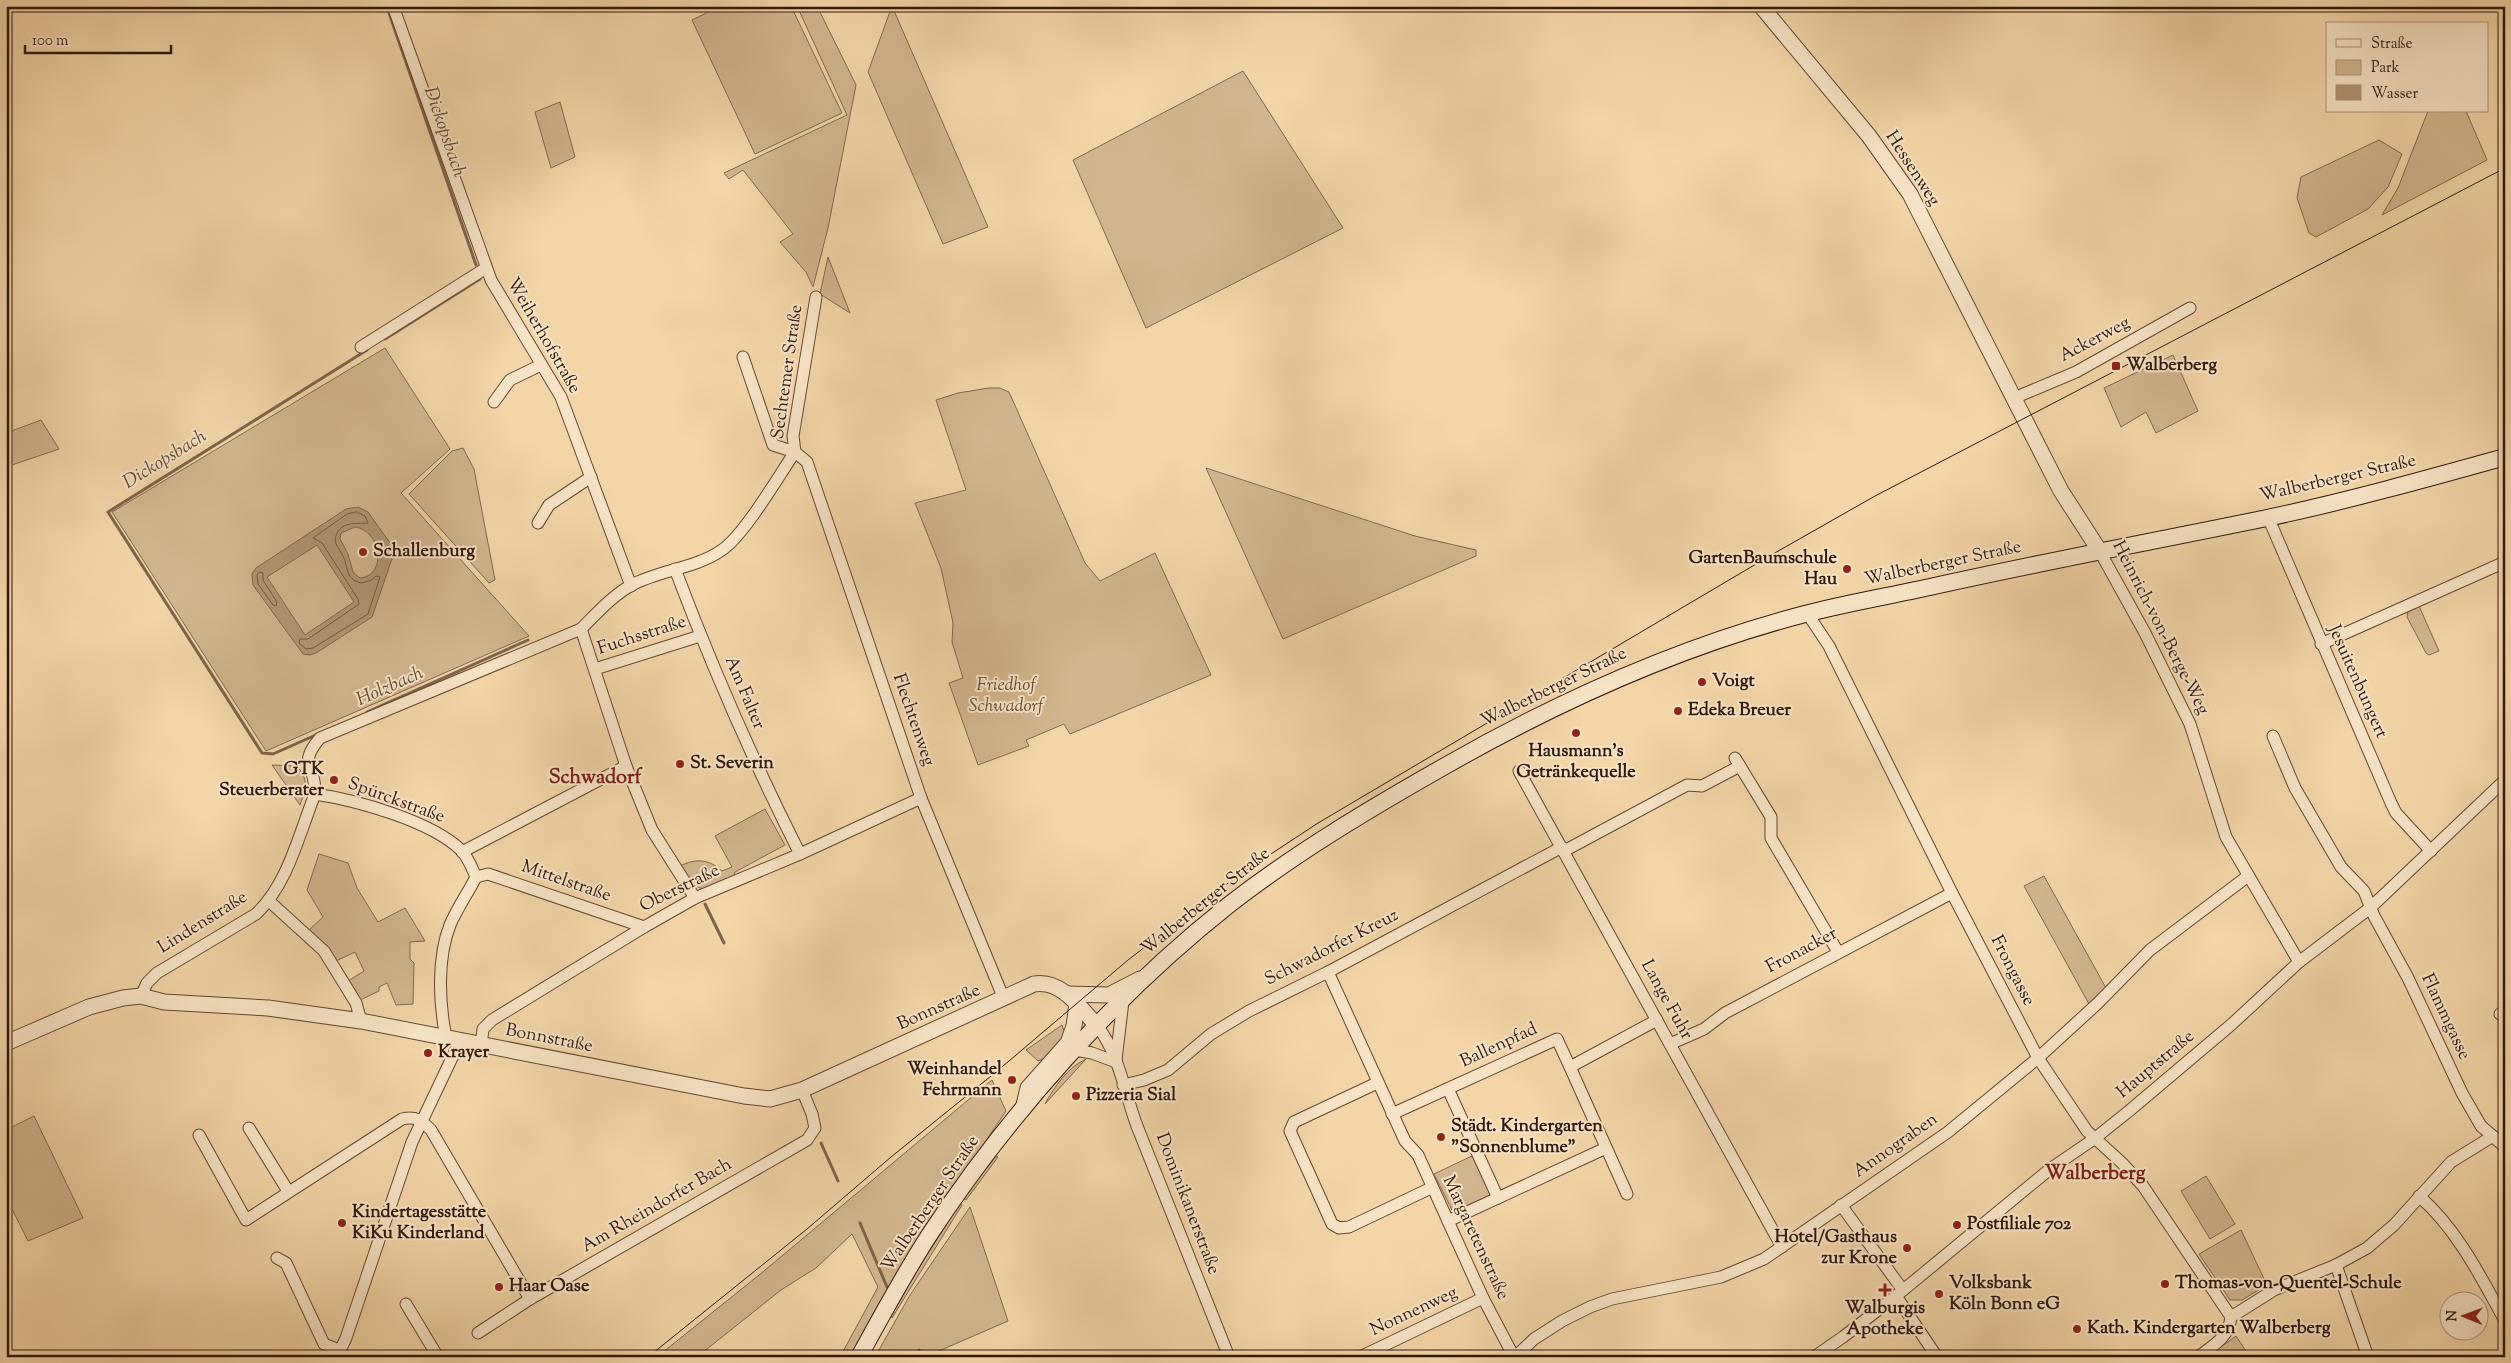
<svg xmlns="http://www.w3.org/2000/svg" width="2511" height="1363" viewBox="0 0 2511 1363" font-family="'Sorts Mill Goudy',serif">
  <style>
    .green { fill: #d2b58e; stroke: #82664e }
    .water { fill: #b19574; stroke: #7e634b; fill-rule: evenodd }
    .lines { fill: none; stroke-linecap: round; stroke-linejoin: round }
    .shore { stroke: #725641; stroke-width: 1 }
    .stream { stroke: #7e634b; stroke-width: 3 }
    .minor-casing { stroke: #624734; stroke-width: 13 }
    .tertiary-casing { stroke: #624734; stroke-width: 17 }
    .secondary-casing { stroke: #32180e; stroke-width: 18 }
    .minor { stroke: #f7e4c6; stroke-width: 11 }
    .tertiary { stroke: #f7e4c6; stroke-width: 15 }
    .secondary { stroke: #f7e4c6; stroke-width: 16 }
    .tram { stroke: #32180e; stroke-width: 1 }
    .poi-dot { fill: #8f2418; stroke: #f7e4c6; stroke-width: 2 }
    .labels { text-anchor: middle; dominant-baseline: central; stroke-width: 4; stroke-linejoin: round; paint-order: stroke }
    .street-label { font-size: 18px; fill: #32180e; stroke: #f7e4c6 }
    .poi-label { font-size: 18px; font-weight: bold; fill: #32180e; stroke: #f7e4c6; text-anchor: start }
    .park-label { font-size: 18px; font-style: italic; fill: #624734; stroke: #f7e4c6 }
    .water-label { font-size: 19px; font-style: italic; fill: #654a37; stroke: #f7e4c6 }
    .quarter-label { font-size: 20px; font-weight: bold; fill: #7a1f14; stroke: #f7e4c6 }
  </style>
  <rect width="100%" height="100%" fill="#f3d5a8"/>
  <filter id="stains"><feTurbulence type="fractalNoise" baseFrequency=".004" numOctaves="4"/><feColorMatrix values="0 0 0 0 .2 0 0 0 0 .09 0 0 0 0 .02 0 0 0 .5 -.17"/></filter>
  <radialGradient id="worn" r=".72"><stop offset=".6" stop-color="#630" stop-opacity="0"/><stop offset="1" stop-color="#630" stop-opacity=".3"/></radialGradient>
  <!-- green -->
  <g class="green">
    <path d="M 721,6 L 791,6 L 842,113 L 755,154 L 692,20 Z"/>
    <path d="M 797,6 L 817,6 L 856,85 L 828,228 L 813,287 L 806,272 L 780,242 L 793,234 L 743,170 L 729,179 L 724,173 L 847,115 Z"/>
    <path d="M 892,6 L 988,227 L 943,244 L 868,72 Z"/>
    <path d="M 1243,71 L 1343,228 L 1146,328 L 1073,160 Z"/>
    <path d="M 560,102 L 575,157 L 551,168 L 535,112 Z"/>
    <path d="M 2428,111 L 2466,111 L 2487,160 L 2382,215 L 2398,188 Z"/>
    <path d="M 2379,140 L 2402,154 L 2388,187 L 2368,209 L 2316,237 L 2309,233 L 2297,198 L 2301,177 Z"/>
    <path d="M 828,257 L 850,313 L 820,294 Z"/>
    <path d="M 385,348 L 450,449 L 401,493 L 529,636 L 266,751 L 112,512 Z"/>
    <path d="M 2173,355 L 2198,411 L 2156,433 L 2146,412 L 2121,427 L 2104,388 Z"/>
    <path d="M 989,388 L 1000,388 L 1009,392 L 1085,563 L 1100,581 L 1155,553 L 1211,675 L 1070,734 L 1064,724 L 1026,740 L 1029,746 L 978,765 L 949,683 L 963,678 L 952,642 L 953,623 L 941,568 L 915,503 L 966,490 L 936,400 L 958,393 Z"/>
    <path d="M 41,420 L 59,449 L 6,467 L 6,433 Z"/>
    <path d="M 463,448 L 474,469 L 495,580 L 489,583 L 409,494 L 452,451 Z"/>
    <path d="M 1206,468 L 1415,536 L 1476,550 L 1476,556 L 1283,639 Z"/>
    <path d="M 2419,606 L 2439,651 L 2429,655 L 2426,653 L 2407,617 L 2408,611 Z"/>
    <path d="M 272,765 L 297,766 C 309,780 306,789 300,805 Z"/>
    <path d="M 765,809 L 785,845 L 735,872 L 733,878 C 700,892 701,896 680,866 C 696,858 709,859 722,871 L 732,867 L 715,836 Z"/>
    <path d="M 319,854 L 348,863 L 357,888 L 378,922 L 405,908 L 425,941 L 410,942 L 410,959 L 414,963 L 413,1004 L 396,1005 L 387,983 L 379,987 L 379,991 L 358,1001 L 348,981 L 364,971 L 355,952 L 336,961 L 307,932 L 323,917 L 307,890 Z"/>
    <path d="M 2044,876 L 2106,988 L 2089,1004 L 2024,886 Z"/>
    <path d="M 1062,1025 L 1065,1034 L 1046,1058 L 1038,1061 L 1026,1050 Z"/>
    <path d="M 1086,1059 L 1045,1104 C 1055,1086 1067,1068 1086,1059 Z"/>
    <path d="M 992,1080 L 1006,1111 L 917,1244 L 853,1357 L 840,1357 L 878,1287 L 852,1234 L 816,1268 L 781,1290 L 697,1357 L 657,1357 L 764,1271 Z"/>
    <path d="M 34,1116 L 83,1218 L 28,1241 L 6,1197 L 6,1130 Z"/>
    <path d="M 1474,1155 L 1492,1194 L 1459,1211 L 1452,1210 L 1434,1174 Z"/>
    <path d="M 996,1156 L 998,1157 L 966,1200 L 963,1198 Z"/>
    <path d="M 2206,1176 L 2235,1224 L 2210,1239 L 2181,1191 Z"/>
    <path d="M 960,1203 L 962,1205 L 892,1318 L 891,1314 L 898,1301 Z"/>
    <path d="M 970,1207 L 1008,1321 L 925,1357 L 875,1357 L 910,1295 Z"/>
    <path d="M 2241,1230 L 2267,1285 L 2242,1300 L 2230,1300 L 2199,1254 Z"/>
    <path d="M 2236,1336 L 2250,1357 L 2207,1357 Z"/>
  </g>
  <!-- water -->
  <path class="water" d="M 358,507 L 368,512 L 395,550 L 372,617 L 316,653 L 310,655 L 303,654 L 253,585 L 252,574 L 256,568 L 346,509 ZM 355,527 C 382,531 387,576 360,578 L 353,572 L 348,554 L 340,539 L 341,533 ZM 317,545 L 354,602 L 305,635 L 267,577 Z"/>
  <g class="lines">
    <!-- shore -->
    <g class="shore">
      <path d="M 357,512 L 365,516 L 368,523 C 354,524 338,521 335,540 C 336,546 339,549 342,554 C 349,566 344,579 361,583 L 372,580 L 376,576 L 380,577 L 368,614 L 313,648 L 306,649 L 299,643 L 300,639 L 308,639 L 359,604 L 358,599 L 322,543 L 313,538 L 347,514 Z"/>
      <path d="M 260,572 L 263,573 L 263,580 L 277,602 L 276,606 L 273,605 L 258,584 L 257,575 Z"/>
    </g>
    <!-- stream -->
    <g class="stream">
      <path d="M 387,7 L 476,265"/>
      <path d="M 385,339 L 480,279"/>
      <path d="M 367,712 L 528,640"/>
      <path d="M 318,734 L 273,754 L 262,753 L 108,512 L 367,350"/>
      <path d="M 705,904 L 724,943"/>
      <path d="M 821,1143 L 838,1181"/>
      <path d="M 860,1223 L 887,1287"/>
      <path d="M 919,1350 L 923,1357"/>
    </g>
    <defs>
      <g id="minor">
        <path d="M 393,6 L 491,280 L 561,397 L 631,586"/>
        <path d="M 361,347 L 486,268"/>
        <path d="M 743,357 L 773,445 L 795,452 L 807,462 L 921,798 L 1004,999"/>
        <path d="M 2014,398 L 2076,372 L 2190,308"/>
        <path d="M 494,402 L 510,380 L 541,365"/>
        <path d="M 2268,517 L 2391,803 L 2396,813 L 2431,851"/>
        <path d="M 538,523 L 549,505 L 591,477"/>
        <path d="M 2099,550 L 2145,633 L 2190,724 L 2226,837 L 2299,962"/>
        <path d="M 675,569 C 712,667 753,761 800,854"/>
        <path d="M 1807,613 L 1829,646 L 1952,893 L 2038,1058 L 2087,1131 L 2122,1163 L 2143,1186 L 2231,1317"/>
        <path d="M 581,629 L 626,766 L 652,830 L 695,898"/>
        <path d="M 2321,644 L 2505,562"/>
        <path d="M 595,669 L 700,636"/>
        <path d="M 2273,736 L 2295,788 L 2341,867 L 2364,891 L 2374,916 L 2408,978 L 2462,1093 L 2481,1126 L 2505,1147"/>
        <path d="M 1735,758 L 1771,817 L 1771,838 L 1838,952"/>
        <path d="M 1519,771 L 1782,1247"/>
        <path d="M 315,794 C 356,800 431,821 461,850 C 468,857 472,868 476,877"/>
        <path d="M 1564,851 L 1687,785 L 1702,786 L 1740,766"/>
        <path d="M 462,852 L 626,766"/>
        <path d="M 476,877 L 488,874 L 644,927"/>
        <path d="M 269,901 L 324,951 L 356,1003 L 361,1021"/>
        <path d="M 1328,972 L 1405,1141 L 1418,1155 L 1483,1298 L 1514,1357"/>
        <path d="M 141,996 L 147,983 L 157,973 L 256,914 C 288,884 299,834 315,794 C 316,764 297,765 320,738 L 581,629 C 596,614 611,597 630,586 C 658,570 695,569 722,550 C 745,534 778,477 795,452 L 793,436 L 816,297"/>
        <path d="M 2500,1014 L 2505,1011"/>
        <path d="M 1098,1027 C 1119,1054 1125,1094 1137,1126 C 1167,1203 1198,1280 1229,1357"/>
        <path d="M 446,1037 C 439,1003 437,958 450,925 C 457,908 468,893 476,877"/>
        <path d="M 1670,1044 L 1704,1029 L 1725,1013 L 1952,893"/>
        <path d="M 481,1045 L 483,1029 L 492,1020 L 644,927 L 695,898 L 800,854 L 921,798"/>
        <path d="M 1075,1050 L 1092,1053 L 1116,1062"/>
        <path d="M 1116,1060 L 1123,1001"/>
        <path d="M 1570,1067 L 1627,1194"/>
        <path d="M 1377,1083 L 1294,1122 L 1290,1131 L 1332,1224 L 1339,1228 L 1349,1227 L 1431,1188"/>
        <path d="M 1123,1085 L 1144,1080 L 1168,1070 L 1211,1034 L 1249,1011 L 1328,972 L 1562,847"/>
        <path d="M 1448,1089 L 1498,1198"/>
        <path d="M 1392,1114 L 1557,1039 L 1570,1067 L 1657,1020"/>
        <path d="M 249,1128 L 288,1191"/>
        <path d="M 199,1135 L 246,1220 L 402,1119 C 416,1116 421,1120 431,1130 L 530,1299"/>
        <path d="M 2419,1196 C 2457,1229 2481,1277 2505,1321"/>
        <path d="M 1841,1205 L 1902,1289"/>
        <path d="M 1448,1221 L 1606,1148"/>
        <path d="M 277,1258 L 286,1263 L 324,1344 L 339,1350"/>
        <path d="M 2336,1265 L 2368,1357"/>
        <path d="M 1896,1296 L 1937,1357"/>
        <path d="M 406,1304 L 438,1357"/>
        <path d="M 2231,1317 L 2274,1290 L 2336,1265 L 2367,1248 L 2394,1225 L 2451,1162 L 2493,1136"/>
        <path d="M 478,1333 L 530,1299 L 807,1140 L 815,1128 L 812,1114 L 802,1090"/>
        <path d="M 337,1357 L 346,1338 L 412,1142 L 460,1041"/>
        <path d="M 1360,1357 L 1483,1298"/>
        <path d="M 1515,1357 L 1534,1339 L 1562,1321 L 1590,1307 L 1612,1299 L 1721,1277 L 1764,1259 L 1948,1132 L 2038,1058 L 2098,1003 L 2150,950 L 2248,876"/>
        <path d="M 1814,1357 L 1843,1337 L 1896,1296 L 2050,1169 L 2094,1139 L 2129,1111 L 2232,1024 L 2299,962 L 2370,908 L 2505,780"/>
        <path d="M 2198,1357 C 2214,1345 2229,1337 2231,1317"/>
      </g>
      <g id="tertiary">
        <path d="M 1761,6 L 1869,136 L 1910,194 L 2061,491 L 2099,550"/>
        <path d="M 1067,994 L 1109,995 L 1140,979"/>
        <path d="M 6,1043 L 89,1007 L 123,998 L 141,996 L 164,1002 L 268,1008 L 361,1021 L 744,1096 L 770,1099 L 802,1090 L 1034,984 C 1062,979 1081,1009 1098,1027"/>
        <path d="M 1023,1109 L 1028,1088 L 1068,1043 L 1074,1026 L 1077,1004"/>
      </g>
      <path id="secondary" d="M 859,1357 C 881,1317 903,1276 928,1237 C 1008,1114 1115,995 1230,904 C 1297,852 1371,808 1445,766 C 1559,701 1678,647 1805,614 C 1847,603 1889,596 1930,587 C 2042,562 2155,541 2267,518 C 2347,501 2426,479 2505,457"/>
    </defs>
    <!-- minor casing -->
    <use href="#minor" class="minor-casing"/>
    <!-- tertiary casing -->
    <use href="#tertiary" class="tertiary-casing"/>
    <!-- secondary casing -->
    <use href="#secondary" class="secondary-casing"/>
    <!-- minor -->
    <use href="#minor" class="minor"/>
    <!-- tertiary -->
    <use href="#tertiary" class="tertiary"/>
    <!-- secondary -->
    <use href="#secondary" class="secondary"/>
    <!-- tram -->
    <path class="tram" d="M 648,1357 L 807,1229 L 891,1157 L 996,1072 L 1128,960 L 1236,877 L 1318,823 L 1773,554 L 1875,496 L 2505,168"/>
  </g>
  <!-- markers -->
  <g class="poi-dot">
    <rect x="2111" y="361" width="10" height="10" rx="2.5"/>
    <circle cx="363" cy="552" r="5"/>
    <circle cx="1847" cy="569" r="5"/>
    <circle cx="1702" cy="682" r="5"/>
    <circle cx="1678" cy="711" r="5"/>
    <circle cx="1576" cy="733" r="5"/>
    <circle cx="680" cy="764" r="5"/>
    <circle cx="334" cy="780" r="5"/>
    <circle cx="428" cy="1053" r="5"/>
    <circle cx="1012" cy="1080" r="5"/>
    <circle cx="1076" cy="1096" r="5"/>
    <circle cx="1441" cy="1137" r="5"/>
    <circle cx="342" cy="1223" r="5"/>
    <circle cx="1957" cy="1225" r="5"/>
    <circle cx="1907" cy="1248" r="5"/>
    <circle cx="2165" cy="1284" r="5"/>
    <circle cx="499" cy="1287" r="5"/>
    <path d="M1882.5 1282.5h5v5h5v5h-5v5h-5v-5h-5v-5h5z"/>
    <circle cx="1939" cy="1294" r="5"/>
    <circle cx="2077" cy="1329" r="5"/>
  </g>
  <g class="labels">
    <!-- street labels -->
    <g class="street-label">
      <text transform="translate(1912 169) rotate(57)">Hessenweg</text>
      <text transform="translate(543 336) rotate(60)">Weiherhofstraße</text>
      <text transform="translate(2095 340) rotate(-28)">Ackerweg</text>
      <text transform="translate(788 372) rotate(-82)">Sechtemer Straße</text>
      <text transform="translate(2338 479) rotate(-13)">Walberberger Straße</text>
      <text transform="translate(1943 564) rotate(-12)">Walberberger Straße</text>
      <text transform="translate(2160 628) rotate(63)">Heinrich-von-Berge-Weg</text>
      <text transform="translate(642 636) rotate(-18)">Fuchsstraße</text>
      <text transform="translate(2357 682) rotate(66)">Jesuitenbungert</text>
      <text transform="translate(1554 688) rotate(-26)">Walberberger Straße</text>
      <text transform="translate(744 693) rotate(67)">Am Falter</text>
      <text transform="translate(913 720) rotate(71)">Flechtenweg</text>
      <text transform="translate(396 801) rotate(20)">Spürckstraße</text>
      <text transform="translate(566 882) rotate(19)">Mittelstraße</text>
      <text transform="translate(680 889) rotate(-26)">Oberstraße</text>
      <text transform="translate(1206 902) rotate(-39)">Walberberger Straße</text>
      <text transform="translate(203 923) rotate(-32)">Lindenstraße</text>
      <text transform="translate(1332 948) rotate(-27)">Schwadorfer Kreuz</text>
      <text transform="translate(1802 951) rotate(-28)">Fronacker</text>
      <text transform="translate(2012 971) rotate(63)">Frongasse</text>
      <text transform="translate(1666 1000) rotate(61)">Lange Fuhr</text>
      <text transform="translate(939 1008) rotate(-24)">Bonnstraße</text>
      <text transform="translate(2445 1017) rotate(65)">Flammgasse</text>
      <text transform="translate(549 1039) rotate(11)">Bonnstraße</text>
      <text transform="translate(1499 1046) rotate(-25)">Ballenpfad</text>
      <text transform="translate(2156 1065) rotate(-40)">Hauptstraße</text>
      <text transform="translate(1896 1146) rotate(-35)">Annograben</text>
      <text transform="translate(931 1204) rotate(-56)">Walberberger Straße</text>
      <text transform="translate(1187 1204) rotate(69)">Dominikanerstraße</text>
      <text transform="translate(657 1206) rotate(-30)">Am Rheindorfer Bach</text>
      <text transform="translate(1475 1238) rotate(65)">Margaretenstraße</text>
      <text transform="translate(1414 1312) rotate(-25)">Nonnenweg</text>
    </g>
    <!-- poi labels -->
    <g class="poi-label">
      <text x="2126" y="366">Walberberg</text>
      <text x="373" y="552">Schallenburg</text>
      <text x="1837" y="559" text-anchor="end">GartenBaumschule<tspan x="1837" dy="21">Hau</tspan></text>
      <text x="1712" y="682">Voigt</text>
      <text x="1688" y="711">Edeka Breuer</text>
      <text x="1576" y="752" text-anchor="middle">Hausmann's<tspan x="1576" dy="21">Getränkequelle</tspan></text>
      <text x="690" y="764">St. Severin</text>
      <text x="324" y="770" text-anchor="end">GTK<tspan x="324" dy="21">Steuerberater</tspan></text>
      <text x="438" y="1053">Krayer</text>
      <text x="1002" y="1070" text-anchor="end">Weinhandel<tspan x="1002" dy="21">Fehrmann</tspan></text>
      <text x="1086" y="1096">Pizzeria Sial</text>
      <text x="1451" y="1127">Städt. Kindergarten<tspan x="1451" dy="21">"Sonnenblume"</tspan></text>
      <text x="352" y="1213">Kindertagesstätte<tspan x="352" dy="21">KiKu Kinderland</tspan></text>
      <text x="1967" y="1225">Postfiliale 702</text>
      <text x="1897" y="1238" text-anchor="end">Hotel/Gasthaus<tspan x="1897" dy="21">zur Krone</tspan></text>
      <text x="1949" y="1284">Volksbank<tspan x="1949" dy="21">Köln Bonn eG</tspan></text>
      <text x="2175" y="1284">Thomas-von-Quentel-Schule</text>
      <text x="509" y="1287">Haar Oase</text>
      <text x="1885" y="1309" text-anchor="middle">Walburgis<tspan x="1885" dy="21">Apotheke</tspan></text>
      <text x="2087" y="1329">Kath. Kindergarten Walberberg</text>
    </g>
    <!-- park labels -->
    <g class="park-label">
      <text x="1006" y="686">Friedhof<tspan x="1006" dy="21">Schwadorf</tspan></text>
    </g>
    <!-- water labels -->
    <g class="water-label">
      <text transform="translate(444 132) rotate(71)">Dickopsbach</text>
      <text transform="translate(165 460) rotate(-32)">Dickopsbach</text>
      <text transform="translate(390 687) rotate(-24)">Holzbach</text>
    </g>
    <!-- quarter labels -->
    <g class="quarter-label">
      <text x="595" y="778">Schwadorf</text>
      <text x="2095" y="1174">Walberberg</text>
    </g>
  </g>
  <!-- margin -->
  <rect width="2511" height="1363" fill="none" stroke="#f3d5a8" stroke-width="25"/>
  <rect x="8" y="8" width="2496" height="1348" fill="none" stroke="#32180e" stroke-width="2.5"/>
  <rect x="12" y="12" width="2486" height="1338" fill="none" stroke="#32180e"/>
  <!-- legend -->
  <rect x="2326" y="22" width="162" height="90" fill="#f7e4c6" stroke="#a8927c"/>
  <rect x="2336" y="39" width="25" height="8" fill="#f7e4c6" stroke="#a8927c"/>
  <text x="2371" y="48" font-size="15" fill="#32180e">Straße</text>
  <rect x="2336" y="60" width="25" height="15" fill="#d2b58e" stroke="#a8927c"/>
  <text x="2371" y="72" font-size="15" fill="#32180e">Park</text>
  <rect x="2336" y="85" width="25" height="15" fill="#b19574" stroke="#a8927c"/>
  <text x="2371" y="98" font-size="15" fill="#32180e">Wasser</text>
  <!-- north arrow -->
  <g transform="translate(2464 1316) rotate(271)"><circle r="24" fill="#f7e4c6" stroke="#a8927c"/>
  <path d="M0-4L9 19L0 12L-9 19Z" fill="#8f2418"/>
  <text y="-8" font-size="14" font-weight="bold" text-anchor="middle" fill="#32180e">N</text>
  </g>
  <!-- scale -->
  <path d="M25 45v8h146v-8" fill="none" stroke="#32180e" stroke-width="2.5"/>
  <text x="32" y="45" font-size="15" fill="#32180e" stroke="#f7e4c6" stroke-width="4" paint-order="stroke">100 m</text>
  <rect width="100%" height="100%" filter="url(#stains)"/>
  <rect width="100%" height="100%" fill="url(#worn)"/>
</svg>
